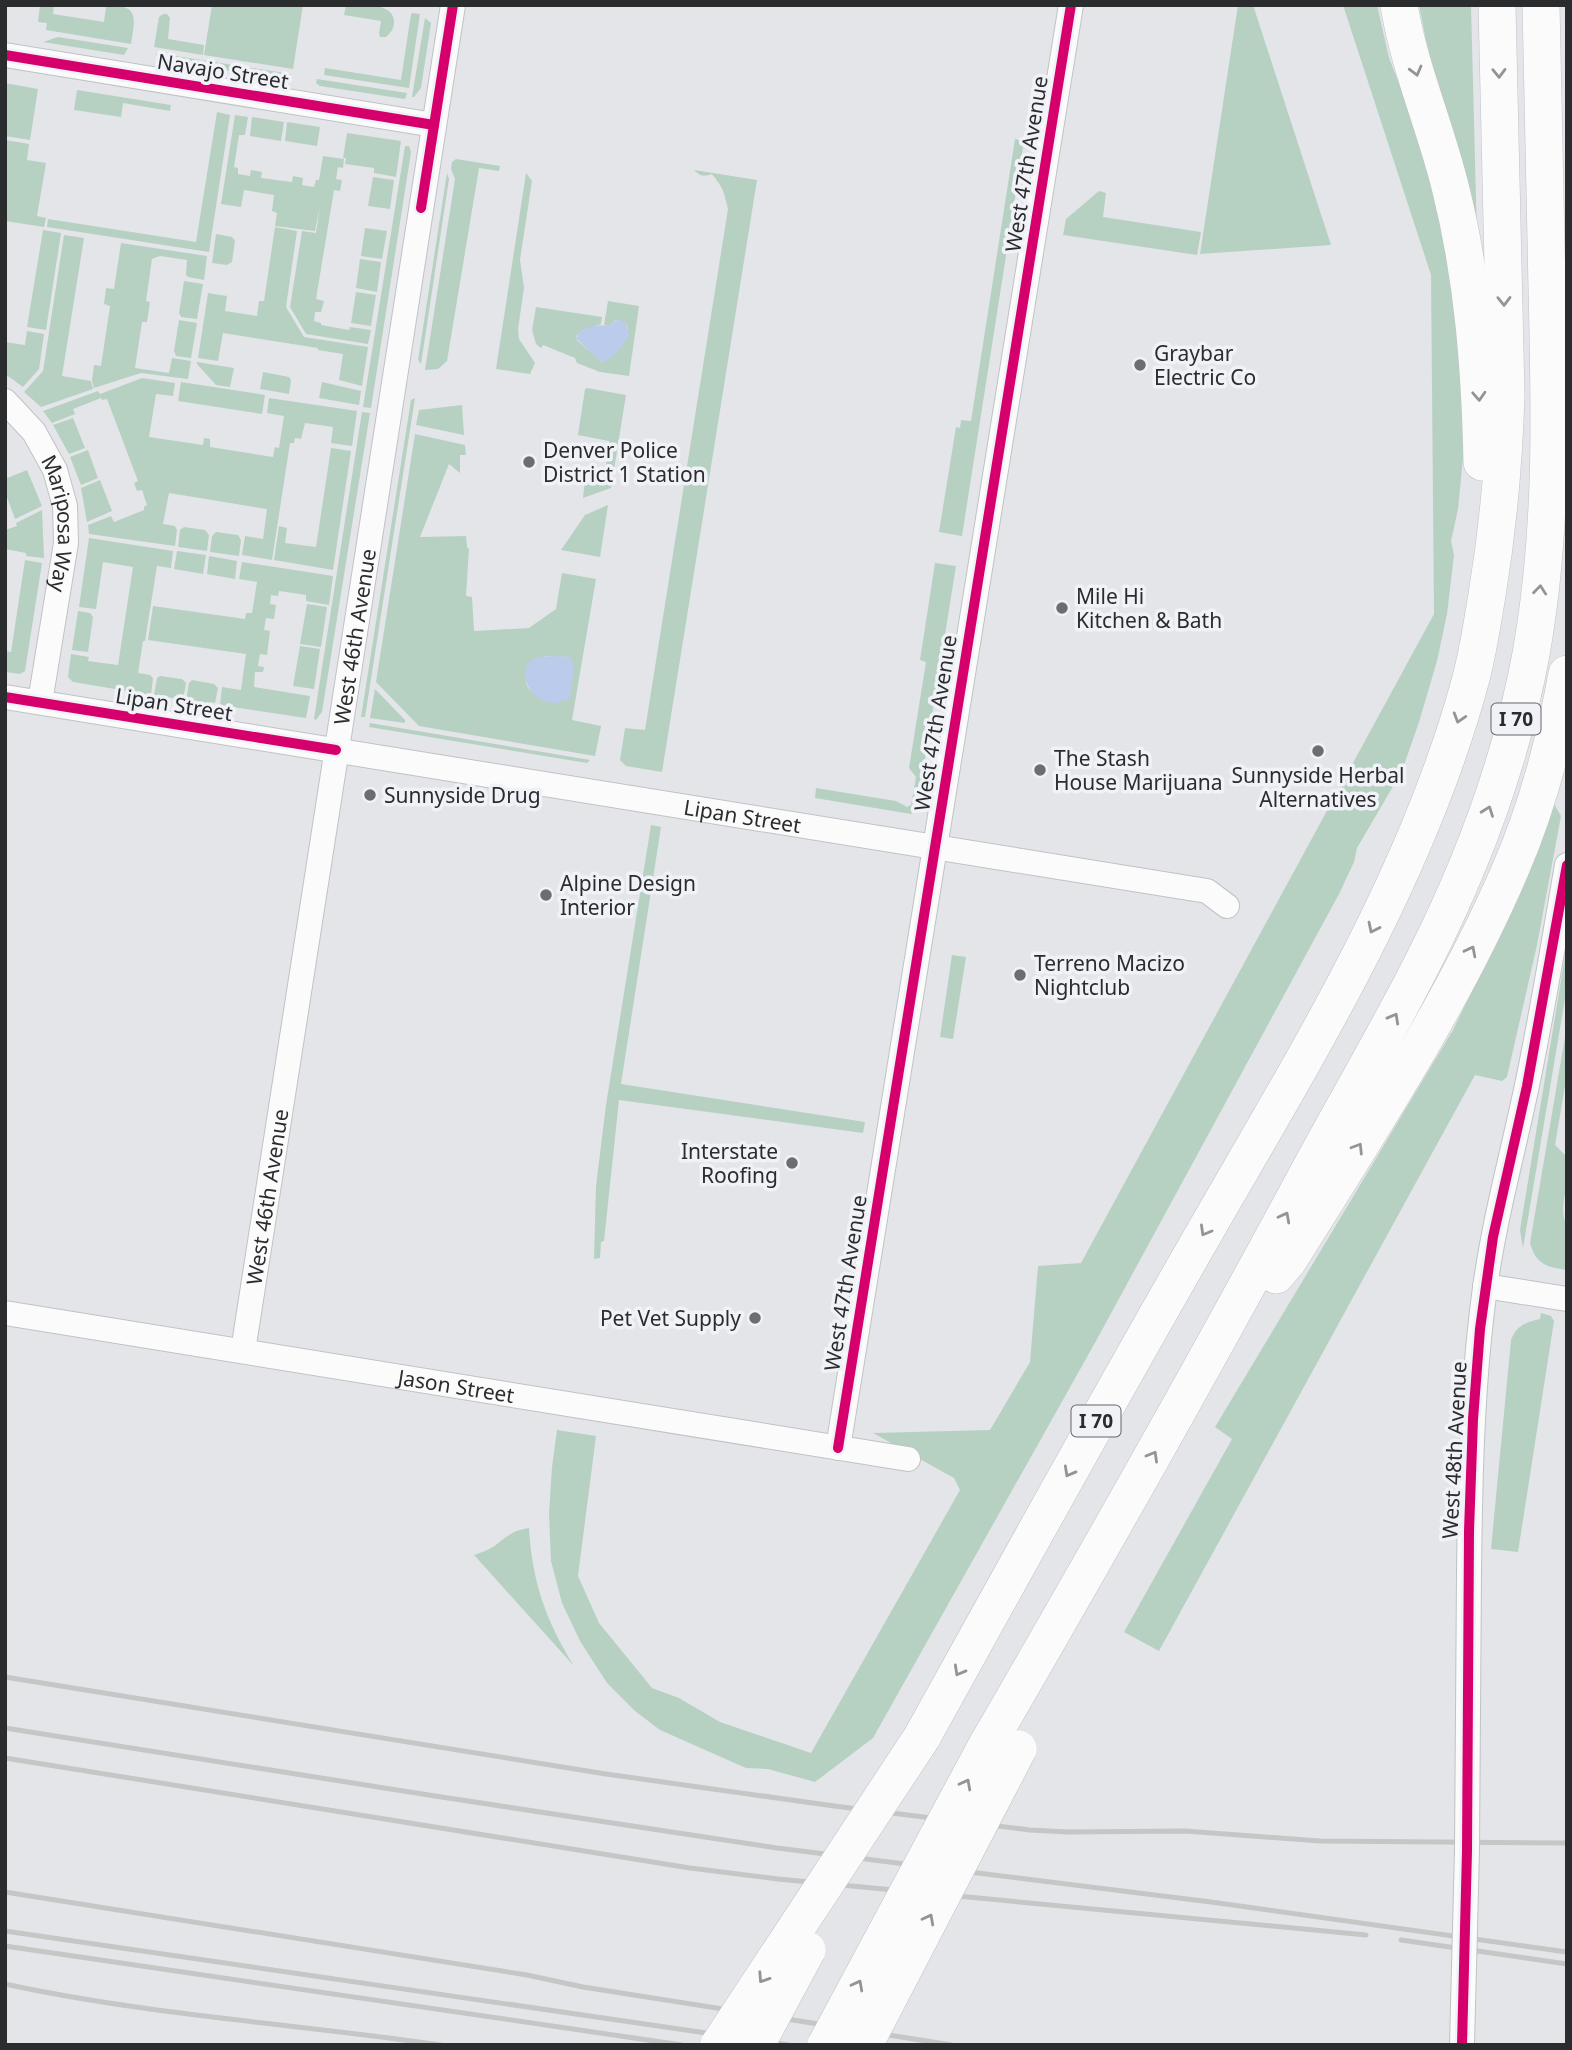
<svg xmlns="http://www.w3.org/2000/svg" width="1572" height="2050" viewBox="0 0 1572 2050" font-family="'Noto Sans',sans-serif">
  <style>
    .green { fill: #b6d1c2; fill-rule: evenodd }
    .water { fill: #bbcbec }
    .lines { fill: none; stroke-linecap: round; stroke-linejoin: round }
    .minor-casing { stroke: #c1c2c5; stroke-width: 26 }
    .highway-casing { stroke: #c1c2c5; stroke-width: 38 }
    .minor { stroke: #fbfbfc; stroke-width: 24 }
    .highway { stroke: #fbfbfc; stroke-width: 37 }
    .rail { stroke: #c5c6c6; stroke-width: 5 }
    .minor-bridge-casing { stroke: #c1c2c5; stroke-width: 26; stroke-linecap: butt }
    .highway-bridge-casing { stroke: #c1c2c5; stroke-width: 38; stroke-linecap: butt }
    .minor-bridge { stroke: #fbfbfc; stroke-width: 24 }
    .highway-bridge { stroke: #fbfbfc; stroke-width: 37 }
    .cycleway-casing { stroke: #f0f2f7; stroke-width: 15 }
    .cycleway { stroke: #d6006c; stroke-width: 10 }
    .oneway { stroke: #939495 }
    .poi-dot { fill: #6c6d6f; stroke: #f0f2f7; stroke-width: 2.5 }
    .labels { text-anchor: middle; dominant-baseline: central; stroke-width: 7; stroke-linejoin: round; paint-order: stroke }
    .shield { fill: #f0f2f7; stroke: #66676a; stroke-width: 2 }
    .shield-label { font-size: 19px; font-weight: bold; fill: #2b2c2e }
    .street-label { font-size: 21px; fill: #2b2c2e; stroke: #f0f2f7 }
    .poi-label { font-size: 21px; fill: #2b2c2e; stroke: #f0f2f7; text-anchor: start }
  </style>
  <rect width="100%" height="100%" fill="#e4e5e9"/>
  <!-- green -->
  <g class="green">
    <path d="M 40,5 L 54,5 L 53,14 L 104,22 L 106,7 C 140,2 135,20 131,44 L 46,30 L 47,23 L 38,22 Z"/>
    <path d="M 212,5 L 303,5 L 293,69 L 204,55 Z"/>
    <path d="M 346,5 C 360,5 394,2 394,22 C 394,29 391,32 386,37 L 380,37 L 379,33 L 381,21 L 344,15 Z"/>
    <path d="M 1238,5 L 1253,5 L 1331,245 L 1200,254 Z"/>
    <path d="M 1343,5 L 1377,5 L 1389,58 L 1408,106 L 1451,246 L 1466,427 L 1458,509 L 1451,541 L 1454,555 L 1447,614 L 1437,661 L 1419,722 L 1402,771 L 1357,848 L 1354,862 L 1339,894 L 1096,1341 L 873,1738 L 815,1782 L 768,1769 L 746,1768 L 660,1730 L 635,1711 L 607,1683 L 580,1641 L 562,1603 L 551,1561 L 549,1513 L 552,1467 L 557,1430 L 596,1436 L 578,1576 L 599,1623 L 652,1688 L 679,1698 L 720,1722 L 811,1753 L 960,1490 L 954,1478 L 873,1433 L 990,1430 L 1030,1362 L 1038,1266 L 1081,1263 L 1434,614 L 1431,275 Z"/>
    <path d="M 1419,5 L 1471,5 L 1477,238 L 1431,65 Z"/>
    <path d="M 413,13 L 420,14 L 409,88 L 324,75 L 325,68 L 401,80 L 411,14 Z"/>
    <path d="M 163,14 L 167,14 L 170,18 L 168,39 L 204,45 L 203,55 L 154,47 L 159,17 Z"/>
    <path d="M 425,18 L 431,23 L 421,88 L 414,97 L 412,97 Z"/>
    <path d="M 58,37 L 128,48 L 124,55 L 43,42 Z"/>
    <path d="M 156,53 L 291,74 L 287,80 L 158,60 Z"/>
    <path d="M 317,79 L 407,93 L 405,99 L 320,86 L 316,83 Z"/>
    <path d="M 5,83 L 38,89 L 30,140 L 5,136 Z"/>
    <path d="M 77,90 L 171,105 L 170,111 L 123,103 L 121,117 L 74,110 Z"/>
    <path d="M 217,112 L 230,115 L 209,252 L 47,227 L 48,219 L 196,242 Z"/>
    <path d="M 235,115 L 248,117 L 245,135 L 239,135 L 234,167 L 238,168 L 238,174 L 250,176 L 251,170 L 262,172 L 261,178 L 292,182 L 293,176 L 303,178 L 302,185 L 314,187 L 316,180 L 319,180 L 323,156 L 344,159 L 343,168 L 338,167 L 336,179 L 342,180 L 340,191 L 334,190 L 316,299 L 324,301 L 321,312 L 315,312 L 314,321 L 321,323 L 321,325 L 349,330 L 350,327 L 371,330 L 368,344 L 306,334 L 290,307 L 302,231 L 316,233 L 320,206 L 315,231 L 275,226 L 277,213 L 272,211 L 274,195 L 244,190 L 241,207 L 221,204 Z"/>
    <path d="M 252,117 L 284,122 L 281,141 L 250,136 Z"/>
    <path d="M 287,122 L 320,127 L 317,146 L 285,141 Z"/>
    <path d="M 347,133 L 401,141 L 396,177 L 374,173 L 374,168 L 345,164 L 346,158 L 343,158 Z"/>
    <path d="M 1015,139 L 1024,141 L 962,536 L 939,532 L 956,427 L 960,428 L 961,420 L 971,421 Z"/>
    <path d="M 5,140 L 29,144 L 27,160 L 46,163 L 37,216 L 46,218 L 44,227 L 5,221 Z"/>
    <path d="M 405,146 L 409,146 L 411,152 L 371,408 L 363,407 Z"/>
    <path d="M 456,159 L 500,166 L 499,171 L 479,168 L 447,361 L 438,369 L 425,370 L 455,179 L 451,169 L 452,162 Z"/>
    <path d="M 694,170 L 757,180 L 662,772 L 626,766 L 620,760 L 625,728 L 645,730 L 728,209 C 724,191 723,188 712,174 C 703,177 700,176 694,170 Z"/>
    <path d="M 447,173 L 449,179 L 421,364 L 418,360 Z"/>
    <path d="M 526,173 L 532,181 L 520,260 L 524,288 L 518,329 L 519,339 L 535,363 L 530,374 L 496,369 Z"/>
    <path d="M 373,177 L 394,180 L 390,209 L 368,206 Z"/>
    <path d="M 1099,191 L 1106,193 L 1103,217 L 1201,232 L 1197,255 L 1063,235 L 1066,219 Z"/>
    <path d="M 275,227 L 297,231 L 286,307 L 304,337 L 368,347 L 362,386 L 339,380 L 343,354 L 318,350 L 318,348 L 223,333 L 218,361 L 198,358 L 208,293 L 227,296 L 225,311 L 257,316 L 259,301 L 264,301 Z"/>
    <path d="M 365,228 L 387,231 L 382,259 L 361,256 Z"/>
    <path d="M 43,230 L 61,233 L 46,330 L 27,327 Z"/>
    <path d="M 216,234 L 232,237 L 235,241 L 232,262 L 227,265 L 212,263 Z"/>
    <path d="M 64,235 L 84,238 L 62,376 L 91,381 L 93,389 L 41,407 L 24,392 L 43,371 Z"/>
    <path d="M 121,243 L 207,256 L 204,280 L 188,277 L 186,275 L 187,260 L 160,256 L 152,259 L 146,301 L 150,302 L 147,322 L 142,322 L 135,368 L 169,373 L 172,358 L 191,361 L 188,379 L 141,373 L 94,388 L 92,380 L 94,365 L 101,366 L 110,306 L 104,304 L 106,288 L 114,289 Z"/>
    <path d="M 360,259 L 381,262 L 377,292 L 356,288 Z"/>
    <path d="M 184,281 L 203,284 L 197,319 L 181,317 L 179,313 Z"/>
    <path d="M 356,292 L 376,295 L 371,326 L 351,323 Z"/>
    <path d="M 608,301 L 639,306 L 629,376 L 600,372 L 577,363 L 575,358 L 543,345 L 541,348 L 536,344 L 532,330 L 536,307 L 602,317 L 601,324 L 583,330 L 576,336 L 577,340 L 602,362 L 628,329 L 626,323 L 616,320 L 610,326 L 604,325 Z"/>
    <path d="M 179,320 L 197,323 L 191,358 L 176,356 L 174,351 Z"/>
    <path d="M 27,331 L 44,334 L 39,369 L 23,387 L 5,374 L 5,342 L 25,345 Z"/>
    <path d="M 197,362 L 234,368 L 230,387 L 216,385 L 197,364 Z"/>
    <path d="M 263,372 L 289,377 L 291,380 L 289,394 L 260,389 Z"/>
    <path d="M 142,378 L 175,383 L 173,396 L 156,394 L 149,437 L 203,445 L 204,438 L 210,439 L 210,447 L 273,457 L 275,447 L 279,448 L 284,416 L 267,413 L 269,398 L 357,411 L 352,446 L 331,443 L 333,427 L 305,423 L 301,439 L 295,438 L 294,443 L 290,443 L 272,560 L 242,555 L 245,536 L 263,539 L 267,509 L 169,493 L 163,524 L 175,526 L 177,530 L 175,546 L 89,534 L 88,525 L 111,516 L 114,522 L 144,510 L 144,507 L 147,505 L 142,490 L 137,491 L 134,483 L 138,481 L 107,399 L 102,400 L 101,398 L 73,409 L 75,414 L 52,423 L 43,411 L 98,391 L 100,394 Z"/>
    <path d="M 181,382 L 265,395 L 262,414 L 178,401 Z"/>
    <path d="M 322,382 L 361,391 L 359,405 L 319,398 Z"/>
    <path d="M 587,388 L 626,395 L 611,488 L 583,498 L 585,479 L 604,481 L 609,441 L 578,435 L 585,389 Z"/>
    <path d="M 415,398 L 365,717 L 361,717 L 411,400 Z"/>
    <path d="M 462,405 L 464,435 L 416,425 L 419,410 Z"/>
    <path d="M 362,412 L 370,413 L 322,712 L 316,720 L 314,719 Z"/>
    <path d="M 73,418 L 85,448 L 69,454 L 53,425 Z"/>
    <path d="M 415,434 L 465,445 L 466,455 L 460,455 L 460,473 L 449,464 L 420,537 L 466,536 L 467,547 L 469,549 L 466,596 L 472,597 L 474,631 L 529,628 L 556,609 L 562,573 L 596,579 L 572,720 L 601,726 L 595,756 L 419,726 L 376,682 ZM 547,656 L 570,657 L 569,698 C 558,705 529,698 526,682 C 525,676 530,667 532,660 Z"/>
    <path d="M 331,448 L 351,451 L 333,570 L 274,560 L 279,526 L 287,528 L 285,543 L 316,547 Z"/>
    <path d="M 88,450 L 98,478 L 81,485 L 70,457 Z"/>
    <path d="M 27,470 L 42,506 L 15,519 L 5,492 L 5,479 Z"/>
    <path d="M 100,480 L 112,511 L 87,522 L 81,488 Z"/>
    <path d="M 608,505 L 600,557 L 561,550 L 585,515 Z"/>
    <path d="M 42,510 L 44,558 L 26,556 L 26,553 L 5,549 L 5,530 L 17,526 L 16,523 Z"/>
    <path d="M 184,527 L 205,530 L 209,535 L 207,551 L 178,547 L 180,530 Z"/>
    <path d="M 216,532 L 238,535 L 241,540 L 239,556 L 210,552 L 212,536 Z"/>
    <path d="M 89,538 L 173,551 L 171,568 L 157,566 L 145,641 L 143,641 L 138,673 L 150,675 L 153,678 L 151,695 L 73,682 L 68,677 L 71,654 L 89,657 L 88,661 L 118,665 L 133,567 L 103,562 L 96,609 L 79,607 Z"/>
    <path d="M 177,551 L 206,555 L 203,574 L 174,569 Z"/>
    <path d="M 209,556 L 237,561 L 235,579 L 207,574 Z"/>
    <path d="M 25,560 L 42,563 L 25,671 L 20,674 L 5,672 L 5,651 L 11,652 Z"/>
    <path d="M 242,562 L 333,576 L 329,605 L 306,601 L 306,595 L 279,591 L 278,596 L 271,595 L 270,604 L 276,605 L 274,619 L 266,618 L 264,630 L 270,631 L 267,655 L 260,654 L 258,666 L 264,667 L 263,672 L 255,672 L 254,687 L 310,696 L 306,718 L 220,705 L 222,687 L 241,690 L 246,654 L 148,640 L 153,606 L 245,619 L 246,613 L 252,613 L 257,582 L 239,579 Z"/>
    <path d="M 935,563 L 956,566 L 917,809 L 911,814 L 815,798 L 816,788 L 896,801 L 907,807 L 911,805 L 916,777 L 909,768 L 926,662 L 920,660 Z"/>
    <path d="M 307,604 L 327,607 L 321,647 L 300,644 Z"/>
    <path d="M 78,611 L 90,613 L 93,617 L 88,652 L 72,650 Z"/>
    <path d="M 300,646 L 320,649 L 314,689 L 293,686 Z"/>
    <path d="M 160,676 L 182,679 L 186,683 L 183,700 L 154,695 L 157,678 Z"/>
    <path d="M 192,680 L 214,684 L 218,688 L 215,703 L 210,702 L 209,705 L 186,701 L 189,683 Z"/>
    <path d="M 375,689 L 405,720 L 405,723 L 370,718 Z"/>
    <path d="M 370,723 L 590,760 L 587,763 L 369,727 Z"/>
    <path d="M 1554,804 L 1561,816 L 1537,945 L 1507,1077 L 1502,1081 L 1475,1075 L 1159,1651 L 1124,1632 L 1232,1439 L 1215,1427 L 1453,1030 L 1503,928 Z"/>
    <path d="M 651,825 L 661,827 L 621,1084 L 865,1122 L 863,1133 L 619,1100 L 604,1241 L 601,1242 L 600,1258 L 594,1259 L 596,1186 L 606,1105 Z"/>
    <path d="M 1567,944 L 1567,987 L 1523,1248 L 1520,1230 Z"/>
    <path d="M 952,955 L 966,957 L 953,1039 L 940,1037 Z"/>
    <path d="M 1567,1025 L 1567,1074 L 1555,1145 L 1567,1157 C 1567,1165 1567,1172 1567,1180 C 1566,1195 1559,1211 1567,1225 L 1567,1270 C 1546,1267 1536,1264 1530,1243 Z"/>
    <path d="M 1541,1313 L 1551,1316 L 1554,1321 L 1518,1552 L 1491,1549 L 1511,1340 C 1516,1326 1526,1322 1540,1319 Z"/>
    <path d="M 529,1528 C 532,1582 546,1621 574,1666 L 474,1555 C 482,1552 490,1550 497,1544 C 508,1535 515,1530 529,1528 Z"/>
  </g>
  <!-- water -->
  <g class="water">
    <path d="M 618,319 L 626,323 L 629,335 L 618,352 L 606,361 L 600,361 L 576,338 C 582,326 598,324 610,326 Z"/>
    <path d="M 554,656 L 570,657 L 574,665 L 570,698 C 537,718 512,672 532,660 C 538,657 547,656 554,656 Z"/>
  </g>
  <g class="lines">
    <defs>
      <g id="minor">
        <path d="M 5,55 L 434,125"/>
        <path id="s1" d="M 5,401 L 34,432 L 55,470 L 65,506 L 66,543 L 40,702"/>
        <path id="s2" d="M 5,697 L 1207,891 L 1227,906"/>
        <path d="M 1485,1286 L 1567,1299"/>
        <path id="s3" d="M 5,1313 L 908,1459"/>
        <path id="s4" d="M 243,1351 L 453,5"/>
        <path d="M 838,1448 L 1071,5"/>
        <path d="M 1469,1574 C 1470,1478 1472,1382 1485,1288 C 1494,1221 1512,1156 1526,1090 C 1542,1015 1554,940 1567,865"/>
      </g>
      <g id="highway">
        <path d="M 1399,5 C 1409,67 1435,125 1450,186 C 1473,277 1480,369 1482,462"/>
        <path d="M 1276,1275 L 1288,1261 C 1367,1134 1452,1006 1511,868 C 1538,806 1555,740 1567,674"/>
        <path d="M 922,1737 C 1010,1578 1097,1420 1187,1263 C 1293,1076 1413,891 1470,682 C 1478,653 1482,624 1487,595 C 1498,528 1504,462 1506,395 L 1497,5"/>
        <path d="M 987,1745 C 1099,1552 1209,1358 1314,1162 C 1350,1096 1388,1031 1422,964 C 1472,866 1511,762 1531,654 C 1553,531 1550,411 1547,288 C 1545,194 1543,99 1541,5"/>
      </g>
    </defs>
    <!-- minor casing -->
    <use href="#minor" class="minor-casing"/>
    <!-- highway casing -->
    <use href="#highway" class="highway-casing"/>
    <!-- minor -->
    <use href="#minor" class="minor"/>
    <!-- highway -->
    <use href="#highway" class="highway"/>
    <!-- rail -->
    <g class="rail">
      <path d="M 5,1677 L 606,1774 L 834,1806 L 1030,1830 L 1068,1832 L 1185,1831 L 1320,1841 L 1567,1843"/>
      <path d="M 5,1728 L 435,1796 L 777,1848 L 1211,1902 L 1567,1952"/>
      <path d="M 5,1758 L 690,1868 L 778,1879 L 1366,1935"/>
      <path d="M 5,1892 L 527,1975 L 583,1987 L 952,2045"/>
      <path d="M 5,1931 L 789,2045"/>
      <path d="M 1401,1940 L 1567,1964"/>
      <path d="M 5,1946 L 682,2045"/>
      <path d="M 5,1984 C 148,2015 296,2024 441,2045"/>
    </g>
    <defs>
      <path id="minor-bridge" d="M 1462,2045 L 1467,1851 L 1469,1574"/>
      <g id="highway-bridge">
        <path d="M 719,2045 L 922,1737"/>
        <path d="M 756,2045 L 807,1950"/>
        <path d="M 826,2045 L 987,1745"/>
        <path d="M 864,2045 L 1018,1749"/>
      </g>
    </defs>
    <!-- minor-bridge casing -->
    <use href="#minor-bridge" class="minor-bridge-casing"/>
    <!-- highway-bridge casing -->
    <use href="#highway-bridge" class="highway-bridge-casing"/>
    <!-- minor-bridge -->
    <use href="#minor-bridge" class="minor-bridge"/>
    <!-- highway-bridge -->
    <use href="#highway-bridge" class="highway-bridge"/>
    <defs>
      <g id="cycleway">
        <path d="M 5,55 L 434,125"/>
        <path d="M 421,208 L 453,5"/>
        <path d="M 5,697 L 336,750"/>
        <path d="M 838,1448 L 1071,5"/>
        <path d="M 1462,2045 L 1467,1851 L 1469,1531 L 1473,1419 L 1480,1329 L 1493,1237 L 1527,1086 L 1567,865"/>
      </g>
    </defs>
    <!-- cycleway casing -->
    <use href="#cycleway" class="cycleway-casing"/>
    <!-- cycleway -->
    <use href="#cycleway" class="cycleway"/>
  </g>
  <!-- one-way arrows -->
  <defs><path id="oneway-chevron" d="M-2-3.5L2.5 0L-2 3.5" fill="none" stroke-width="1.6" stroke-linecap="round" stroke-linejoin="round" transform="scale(1.75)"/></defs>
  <g class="oneway">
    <use href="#oneway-chevron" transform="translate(1416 71) rotate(75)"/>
    <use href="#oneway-chevron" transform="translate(1499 73) rotate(89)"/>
    <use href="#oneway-chevron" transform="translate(1504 301) rotate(89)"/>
    <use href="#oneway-chevron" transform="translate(1479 396) rotate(87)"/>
    <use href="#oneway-chevron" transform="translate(1540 590) rotate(-84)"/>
    <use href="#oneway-chevron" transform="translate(1459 718) rotate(107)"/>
    <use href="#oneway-chevron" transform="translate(1488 811) rotate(-70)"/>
    <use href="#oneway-chevron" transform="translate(1373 928) rotate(116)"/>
    <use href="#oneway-chevron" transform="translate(1471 951) rotate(-63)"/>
    <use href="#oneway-chevron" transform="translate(1394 1018) rotate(-61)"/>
    <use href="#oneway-chevron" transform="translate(1358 1148) rotate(-58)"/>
    <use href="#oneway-chevron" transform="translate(1285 1217) rotate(-62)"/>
    <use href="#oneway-chevron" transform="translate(1205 1231) rotate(120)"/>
    <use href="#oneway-chevron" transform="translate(1153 1456) rotate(-60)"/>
    <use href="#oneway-chevron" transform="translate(1069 1472) rotate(119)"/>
    <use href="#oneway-chevron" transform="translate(959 1671) rotate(119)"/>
    <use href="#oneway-chevron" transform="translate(966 1784) rotate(-62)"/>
    <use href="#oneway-chevron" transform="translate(929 1919) rotate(-62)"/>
    <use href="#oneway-chevron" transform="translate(763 1978) rotate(123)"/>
    <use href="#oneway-chevron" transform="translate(858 1985) rotate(-62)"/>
  </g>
  <!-- markers -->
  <g class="poi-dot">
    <circle cx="1140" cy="365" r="7"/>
    <circle cx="529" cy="462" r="7"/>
    <circle cx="1062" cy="608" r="7"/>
    <circle cx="1318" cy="751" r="7"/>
    <circle cx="1040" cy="770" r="7"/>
    <circle cx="370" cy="795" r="7"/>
    <circle cx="546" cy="895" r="7"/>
    <circle cx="1020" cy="975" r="7"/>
    <circle cx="792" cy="1163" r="7"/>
    <circle cx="755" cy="1318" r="7"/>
  </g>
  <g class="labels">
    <!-- shield labels -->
    <g class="shield">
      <rect x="1491.5" y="703.5" width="49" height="31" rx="5"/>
      <rect x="1071.5" y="1405.5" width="49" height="31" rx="5"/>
    </g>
    <g class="shield-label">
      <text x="1516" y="719">I 70</text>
      <text x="1096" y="1421">I 70</text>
    </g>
    <!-- street labels -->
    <g class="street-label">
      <text transform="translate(223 71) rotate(9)">Navajo Street</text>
      <text transform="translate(1026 164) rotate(-81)">West 47th Avenue</text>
      <text stroke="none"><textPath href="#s1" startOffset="140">Mariposa Way</textPath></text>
      <text stroke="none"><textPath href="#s4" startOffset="723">West 46th Avenue</textPath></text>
      <text transform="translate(174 704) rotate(9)">Lipan Street</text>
      <text transform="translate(935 723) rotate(-81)">West 47th Avenue</text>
      <text stroke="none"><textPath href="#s2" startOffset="747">Lipan Street</textPath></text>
      <text stroke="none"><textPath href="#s4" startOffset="156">West 46th Avenue</textPath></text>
      <text transform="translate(845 1283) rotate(-81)">West 47th Avenue</text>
      <text stroke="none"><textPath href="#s3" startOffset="457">Jason Street</textPath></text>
      <text transform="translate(1454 1450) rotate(-87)">West 48th Avenue</text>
    </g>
    <!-- poi labels -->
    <g class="poi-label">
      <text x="1154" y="353">Graybar<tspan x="1154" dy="24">Electric Co</tspan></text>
      <text x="543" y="450">Denver Police<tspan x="543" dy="24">District 1 Station</tspan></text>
      <text x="1076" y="596">Mile Hi<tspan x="1076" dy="24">Kitchen &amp; Bath</tspan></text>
      <text x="1054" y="758">The Stash<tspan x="1054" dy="24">House Marijuana</tspan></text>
      <text x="1318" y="775" text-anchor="middle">Sunnyside Herbal<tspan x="1318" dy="24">Alternatives</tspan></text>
      <text x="384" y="795">Sunnyside Drug</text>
      <text x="560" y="883">Alpine Design<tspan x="560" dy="24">Interior</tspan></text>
      <text x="1034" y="963">Terreno Macizo<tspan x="1034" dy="24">Nightclub</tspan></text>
      <text x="778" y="1151" text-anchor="end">Interstate<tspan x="778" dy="24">Roofing</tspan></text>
      <text x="741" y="1318" text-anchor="end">Pet Vet Supply</text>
    </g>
  </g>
  <!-- border -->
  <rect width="1572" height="2050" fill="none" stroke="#2b2c2e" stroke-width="14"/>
</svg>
